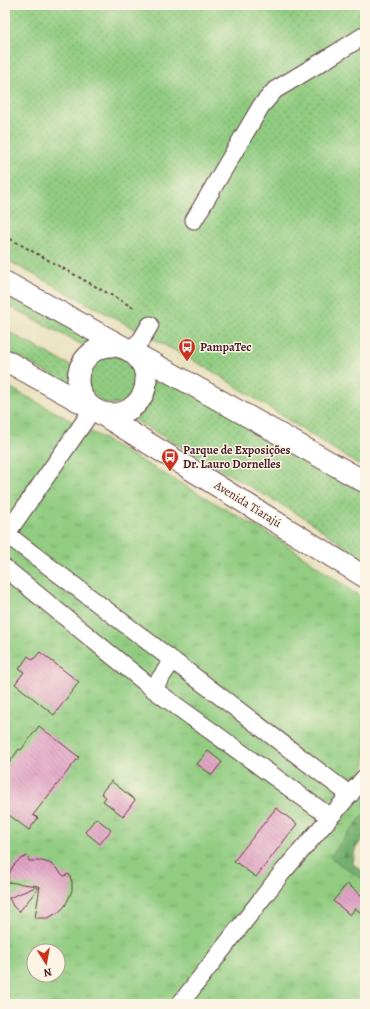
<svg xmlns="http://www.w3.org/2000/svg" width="370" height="1009" viewBox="0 0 370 1009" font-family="Alegreya,serif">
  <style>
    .grass { fill: url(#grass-dots); stroke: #6e7656 }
    .forest { fill: url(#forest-firs); stroke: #5f684d }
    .park { fill: url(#park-tufts); stroke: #6e7656; fill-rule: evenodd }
    .building { fill: url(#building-back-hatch) }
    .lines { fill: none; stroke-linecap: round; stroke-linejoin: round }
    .minor-casing { stroke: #623c41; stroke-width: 19 }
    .major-casing { stroke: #623c41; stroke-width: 23 }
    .path { stroke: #623c41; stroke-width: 2; stroke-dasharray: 3 3; stroke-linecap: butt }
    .minor { stroke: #fff; stroke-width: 17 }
    .major { stroke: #fff; stroke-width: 21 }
    .labels { text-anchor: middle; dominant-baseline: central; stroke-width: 3; stroke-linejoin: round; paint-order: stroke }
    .poi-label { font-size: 12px; font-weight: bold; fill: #4a1f2b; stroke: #fcf5e5; text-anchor: start }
    .street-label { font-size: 12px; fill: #4a1f2b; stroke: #fcf5e5 }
  </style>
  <defs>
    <pattern id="grass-dots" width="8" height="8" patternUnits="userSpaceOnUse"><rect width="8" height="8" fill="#91cc81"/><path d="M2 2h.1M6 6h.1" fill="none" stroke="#78a56a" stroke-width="1.8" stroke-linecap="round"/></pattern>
    <pattern id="forest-firs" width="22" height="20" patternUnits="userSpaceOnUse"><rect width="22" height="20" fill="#74b06f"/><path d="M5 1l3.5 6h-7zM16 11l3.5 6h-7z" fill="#618f5b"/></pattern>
    <pattern id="park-tufts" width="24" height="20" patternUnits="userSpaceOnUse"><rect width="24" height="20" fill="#91cc81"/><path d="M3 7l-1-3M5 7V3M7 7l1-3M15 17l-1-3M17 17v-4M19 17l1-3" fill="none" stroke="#78a56a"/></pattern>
    <pattern id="building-back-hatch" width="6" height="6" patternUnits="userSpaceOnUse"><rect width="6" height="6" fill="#e1a4c5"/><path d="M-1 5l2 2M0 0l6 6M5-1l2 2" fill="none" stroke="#b885a0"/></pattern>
  </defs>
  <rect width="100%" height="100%" fill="#fcf5e5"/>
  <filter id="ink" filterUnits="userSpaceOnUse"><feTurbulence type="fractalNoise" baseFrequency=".025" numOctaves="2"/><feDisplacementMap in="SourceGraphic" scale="8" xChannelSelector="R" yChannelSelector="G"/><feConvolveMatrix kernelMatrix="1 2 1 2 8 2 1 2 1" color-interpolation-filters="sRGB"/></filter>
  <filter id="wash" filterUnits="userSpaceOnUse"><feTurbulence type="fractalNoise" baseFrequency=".012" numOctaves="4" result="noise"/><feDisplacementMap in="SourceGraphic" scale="16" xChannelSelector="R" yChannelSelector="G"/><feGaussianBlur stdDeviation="0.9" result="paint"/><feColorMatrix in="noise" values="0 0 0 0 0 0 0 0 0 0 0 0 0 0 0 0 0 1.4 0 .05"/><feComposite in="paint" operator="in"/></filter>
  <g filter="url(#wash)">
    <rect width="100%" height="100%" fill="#e9e2c0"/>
    <!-- grass -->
    <g class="grass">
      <path d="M 5,5 L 365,5 L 365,469 L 209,369 L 5,259 Z"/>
      <path d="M 5,286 L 105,342 L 88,348 L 5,304 Z"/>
      <path d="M 5,330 L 75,368 L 73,381 L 74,387 L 5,350 Z"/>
      <circle cx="112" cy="380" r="24"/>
      <path d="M 150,366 L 365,488 L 365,561 L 308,520 L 124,414 C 148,401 153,393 150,366 Z"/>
    </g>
    <!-- forest -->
    <path class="forest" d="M 365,791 L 365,836 L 355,849 L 353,864 L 365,873 L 365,888 L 332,868 L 325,845 Z"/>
    <!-- park -->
    <path class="park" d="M 5,385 L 81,426 L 283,542 L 365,600 L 365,812 L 330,857 L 365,881 L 365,1004 L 5,1004 ZM 34,951 L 58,951 L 58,975 L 34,975 Z"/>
    <g id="blocks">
      <!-- building -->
      <g class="building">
        <path d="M 40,652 L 79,682 L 54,715 L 15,684 L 24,672 L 19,669 L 28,656 L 33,660 Z"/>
        <path d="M 39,726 L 79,757 L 33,815 L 38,818 L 29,830 L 5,812 L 5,769 L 19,749 L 21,750 Z"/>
        <path d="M 208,751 L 222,762 L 212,775 L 197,764 Z"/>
        <path d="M 111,781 L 135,800 L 123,816 L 103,801 L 106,797 L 101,793 Z"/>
        <path d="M 276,808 L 297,824 L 256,877 L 234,861 Z"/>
        <path d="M 96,818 L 111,830 L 100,844 L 85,832 Z"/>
        <path d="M 27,856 L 29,861 L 42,861 L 49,863 L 54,866 L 64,876 L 69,874 L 72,882 L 72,890 L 69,898 L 65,906 L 59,912 L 48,918 L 35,918 L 40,886 L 19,912 L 13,906 L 9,898 L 38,886 L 7,882 L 9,874 L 13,866 L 19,860 Z"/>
        <path d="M 347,884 L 365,898 L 365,916 L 355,908 L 350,915 L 333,901 Z"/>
      </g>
    </g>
  </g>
  <g filter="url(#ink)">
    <use href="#blocks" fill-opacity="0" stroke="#623c41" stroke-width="1"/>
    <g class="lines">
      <defs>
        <g id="minor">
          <path d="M 194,220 L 261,106 L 275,90 L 325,60 L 365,35"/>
          <path d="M 130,350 L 141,340 L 150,325"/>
          <path d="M 5,533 L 350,795"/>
          <path d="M 5,536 L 93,409"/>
          <path d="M 5,568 L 153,689 L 330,817"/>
          <path d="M 153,689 L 172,661"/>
          <path d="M 180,1004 L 281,874 L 365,777"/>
        </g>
        <g id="major">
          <path d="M 5,282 L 178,377 L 365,482"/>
          <circle cx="112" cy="380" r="34"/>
          <path d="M 5,360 L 93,409 L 365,577"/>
        </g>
      </defs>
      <!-- minor casing -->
      <use href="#minor" class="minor-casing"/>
      <!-- major casing -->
      <use href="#major" class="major-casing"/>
      <!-- path -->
      <path class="path" d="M 5,236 L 136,309"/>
      <!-- minor -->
      <use href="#minor" class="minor"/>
      <!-- major -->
      <use href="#major" class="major"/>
    </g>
  </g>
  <!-- icons -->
  <defs>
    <symbol id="bus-pin" viewBox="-11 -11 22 30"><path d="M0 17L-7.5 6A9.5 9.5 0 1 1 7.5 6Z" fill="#c8321e" stroke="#fcf5e5"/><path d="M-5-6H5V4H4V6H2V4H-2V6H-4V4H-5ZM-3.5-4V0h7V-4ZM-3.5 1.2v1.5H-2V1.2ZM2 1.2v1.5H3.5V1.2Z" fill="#fff"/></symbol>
  </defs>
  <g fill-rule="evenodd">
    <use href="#bus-pin" x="177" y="337" width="20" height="27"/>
    <use href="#bus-pin" x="160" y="447" width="20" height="27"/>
  </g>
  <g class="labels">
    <!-- poi labels -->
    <g class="poi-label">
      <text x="200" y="347">PampaTec</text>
      <text x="183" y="450">Parque de Exposições<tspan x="183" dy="14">Dr. Lauro Dornelles</tspan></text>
    </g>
    <!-- street labels -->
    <g class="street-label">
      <text transform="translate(248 504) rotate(32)">Avenida Tiarajú</text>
    </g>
  </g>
  <!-- margin -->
  <rect width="370" height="1009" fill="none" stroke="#fcf5e5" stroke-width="20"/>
  <!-- north arrow -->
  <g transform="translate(46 963) rotate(169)"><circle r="19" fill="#fcf5e5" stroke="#b59f9b"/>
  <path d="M0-3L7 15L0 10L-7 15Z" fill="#c8321e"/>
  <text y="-6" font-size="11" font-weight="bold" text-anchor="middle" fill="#4a1f2b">N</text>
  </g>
</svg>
